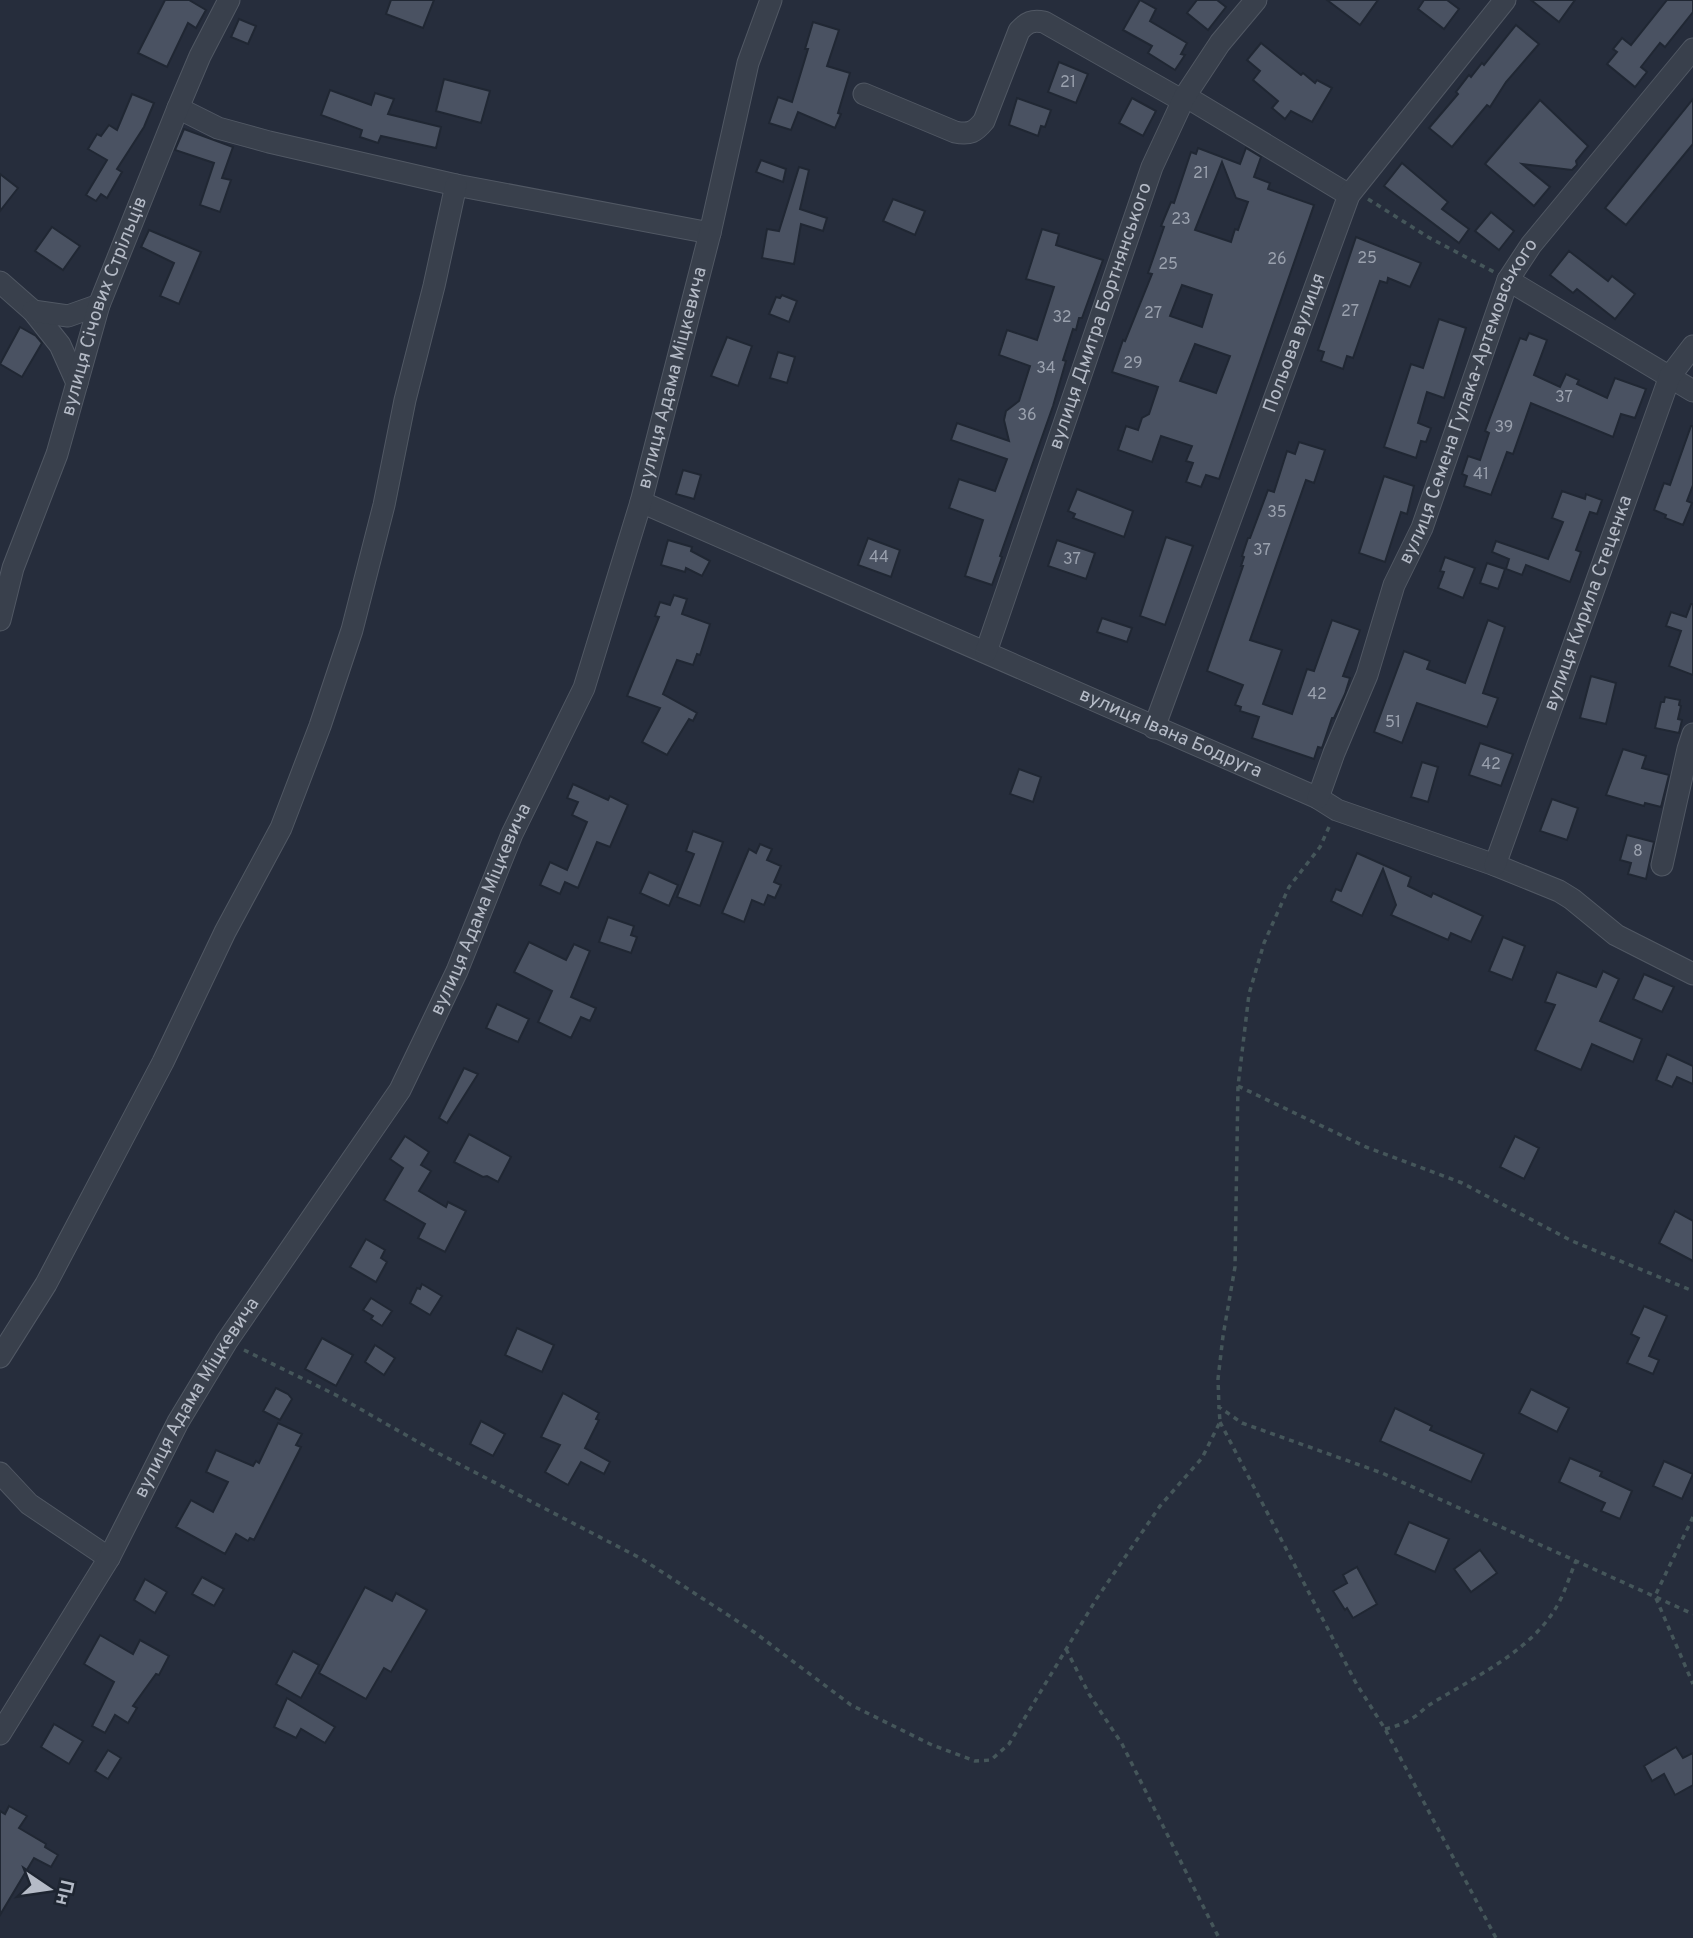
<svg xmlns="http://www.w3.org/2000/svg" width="1693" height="1938" viewBox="0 0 1693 1938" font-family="Overpass,sans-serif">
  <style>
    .building { fill: #4a5262; stroke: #202733; stroke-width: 2; fill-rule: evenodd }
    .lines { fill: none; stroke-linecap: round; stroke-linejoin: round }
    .minor-casing { stroke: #515864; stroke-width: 23 }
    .path { stroke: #45565a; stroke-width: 3.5; stroke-dasharray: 5 5; stroke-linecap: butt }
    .minor { stroke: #39404c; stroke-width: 21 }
    .labels { text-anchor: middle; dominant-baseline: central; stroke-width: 7; stroke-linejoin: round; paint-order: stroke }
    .number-label { font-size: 16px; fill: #9aa1ae }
    .street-label { font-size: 19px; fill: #b5bbc7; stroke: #1e2531 }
  </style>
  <rect width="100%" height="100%" fill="#262d3c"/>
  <!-- building -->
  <g class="building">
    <path d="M 165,0 L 189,0 L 206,10 L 196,28 L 188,23 L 167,67 L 138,53 Z"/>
    <path d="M 391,0 L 434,0 L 423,28 L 386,14 Z"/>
    <path d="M 1140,0 L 1156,9 L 1150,21 L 1187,43 L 1181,54 L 1185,55 L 1175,70 L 1148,53 L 1152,46 L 1123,30 Z"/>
    <path d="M 1197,0 L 1217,0 L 1226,7 L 1208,30 L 1187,13 Z"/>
    <path d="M 1327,0 L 1378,0 L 1360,25 Z"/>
    <path d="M 1424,0 L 1447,0 L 1459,9 L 1444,29 L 1418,9 Z"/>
    <path d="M 1531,0 L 1575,0 L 1559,22 Z"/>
    <path d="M 1667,0 L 1693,0 L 1693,12 L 1665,47 L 1660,43 L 1641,67 L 1647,72 L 1635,87 L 1607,64 L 1617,52 L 1613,49 L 1622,38 L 1631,45 Z"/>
    <path d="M 239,19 L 256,26 L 248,44 L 231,37 Z"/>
    <path d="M 813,22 L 839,30 L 827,66 L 850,73 L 838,113 L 841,114 L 835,128 L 798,112 L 791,130 L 769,123 L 778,97 L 792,102 L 808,49 L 805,49 Z"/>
    <path d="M 1516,25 L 1539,44 L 1506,82 L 1490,107 L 1487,105 L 1452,147 L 1429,128 L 1458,94 L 1456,92 L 1469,75 L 1471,77 L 1482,63 L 1484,65 Z"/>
    <path d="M 1261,43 L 1301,75 L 1303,73 L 1315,83 L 1317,80 L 1332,88 L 1312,122 L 1291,111 L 1285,119 L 1272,108 L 1278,101 L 1253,80 L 1260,71 L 1247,60 Z"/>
    <path d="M 1059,62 L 1088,74 L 1076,103 L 1048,92 Z"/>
    <path d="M 444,79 L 490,91 L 481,123 L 436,111 Z"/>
    <path d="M 330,90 L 371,105 L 375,93 L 394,99 L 388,114 L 441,127 L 436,148 L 381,136 L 378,143 L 360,137 L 362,130 L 321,115 Z"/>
    <path d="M 132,94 L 154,103 L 144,127 L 117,169 L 122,172 L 107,198 L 101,194 L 96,201 L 86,195 L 107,160 L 88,149 L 97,134 L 101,136 L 109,125 L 117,130 Z"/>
    <path d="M 1017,98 L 1051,110 L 1045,127 L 1041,126 L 1038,136 L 1009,125 Z"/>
    <path d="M 1132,98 L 1156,111 L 1143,136 L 1119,123 Z"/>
    <path d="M 1693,99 L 1693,144 L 1626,225 L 1605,208 Z"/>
    <path d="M 1540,100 L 1588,146 L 1576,161 L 1577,165 L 1572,170 L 1522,164 L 1550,187 L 1534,206 L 1485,164 Z"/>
    <path d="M 184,129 L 233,147 L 222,178 L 231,180 L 220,212 L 200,205 L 214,163 L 175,150 Z"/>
    <path d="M 1198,148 L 1240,164 L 1246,148 L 1261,157 L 1254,177 L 1270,183 L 1268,189 L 1314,205 L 1219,479 L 1206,475 L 1201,487 L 1186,482 L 1193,463 L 1186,461 L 1192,446 L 1161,436 L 1152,462 L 1118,450 L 1126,426 L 1138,430 L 1142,418 L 1149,414 L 1158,387 L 1112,372 L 1123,340 L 1125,341 L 1152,274 L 1148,273 L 1164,227 L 1161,226 L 1171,202 L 1174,203 L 1191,152 L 1196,154 ZM 1222,162 L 1236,198 L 1248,202 L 1238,230 L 1235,229 L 1231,242 L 1195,230 ZM 1182,285 L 1212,295 L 1202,327 L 1170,316 ZM 1195,344 L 1230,356 L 1216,393 L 1180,381 Z"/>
    <path d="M 761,160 L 786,169 L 783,182 L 756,172 Z"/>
    <path d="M 1402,163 L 1448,202 L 1442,209 L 1469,229 L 1459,243 L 1384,186 Z"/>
    <path d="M 799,167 L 809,170 L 800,209 L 827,218 L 823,231 L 801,224 L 794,264 L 762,258 L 767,229 L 779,231 Z"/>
    <path d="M 0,174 L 18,188 L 0,211 Z"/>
    <path d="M 893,199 L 925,211 L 915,235 L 883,221 Z"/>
    <path d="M 1491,212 L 1514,231 L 1499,250 L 1475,231 Z"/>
    <path d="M 52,227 L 80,246 L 63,270 L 35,251 Z"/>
    <path d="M 1042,229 L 1059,234 L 1056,245 L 1103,260 L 1082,318 L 1079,318 L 1076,330 L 1073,329 L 1063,360 L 1066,361 L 1053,406 L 1000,556 L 1002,557 L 992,585 L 965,576 L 983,520 L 949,508 L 959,479 L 995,491 L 1007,459 L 951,440 L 957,423 L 1009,441 L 1004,420 L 1006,411 L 1019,401 L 1030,366 L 999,355 L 1007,330 L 1037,340 L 1054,287 L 1026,279 Z"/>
    <path d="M 149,230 L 201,252 L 179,304 L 160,296 L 174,263 L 141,247 Z"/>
    <path d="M 1356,237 L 1421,263 L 1410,287 L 1388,278 L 1387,283 L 1380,281 L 1353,358 L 1347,356 L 1343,369 L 1321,361 L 1324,352 L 1318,350 Z"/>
    <path d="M 1569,251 L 1608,281 L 1612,276 L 1635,294 L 1615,319 L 1577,289 L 1573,293 L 1550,275 Z"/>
    <path d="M 782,295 L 797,301 L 789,322 L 769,314 L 776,297 L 780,298 Z"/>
    <path d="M 1439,319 L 1466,328 L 1444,398 L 1427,392 L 1418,423 L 1431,428 L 1426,442 L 1421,441 L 1416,458 L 1384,447 L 1411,364 L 1423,368 Z"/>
    <path d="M 20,327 L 36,336 L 42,343 L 22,377 L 0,364 Z"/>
    <path d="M 1529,333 L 1547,340 L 1534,375 L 1560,387 L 1566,374 L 1579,380 L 1577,384 L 1607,398 L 1615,378 L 1646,389 L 1635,418 L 1621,414 L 1613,437 L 1531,403 L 1513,454 L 1507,452 L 1491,495 L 1464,486 L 1467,476 L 1462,474 L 1468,456 L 1480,460 L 1489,433 L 1485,431 L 1520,338 L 1526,340 Z"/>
    <path d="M 727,337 L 752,346 L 738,386 L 711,376 Z"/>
    <path d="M 778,352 L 795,357 L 787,383 L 770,378 Z"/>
    <path d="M 1691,426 L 1693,426 L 1693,485 L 1687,501 L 1692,503 L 1683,525 L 1665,518 L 1666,515 L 1654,510 L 1664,483 L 1670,485 Z"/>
    <path d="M 1299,442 L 1325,450 L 1314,483 L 1306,480 L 1250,640 L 1282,650 L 1263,704 L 1292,714 L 1307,669 L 1314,671 L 1332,620 L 1360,630 L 1343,676 L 1350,678 L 1345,694 L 1334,718 L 1332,718 L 1322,748 L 1318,747 L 1314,759 L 1252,738 L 1259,717 L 1240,711 L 1241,707 L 1235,705 L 1243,685 L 1207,671 L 1243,566 L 1241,566 L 1244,557 L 1242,556 L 1248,538 L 1250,538 L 1268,490 L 1274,492 L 1287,451 L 1295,454 Z"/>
    <path d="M 683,470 L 701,475 L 694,499 L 676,494 Z"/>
    <path d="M 1384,476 L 1414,486 L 1407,514 L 1401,512 L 1385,562 L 1359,553 Z"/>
    <path d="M 1077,489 L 1133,511 L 1124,537 L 1073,518 L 1075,514 L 1068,511 Z"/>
    <path d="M 1562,491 L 1585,499 L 1586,494 L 1602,500 L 1597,514 L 1590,512 L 1576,550 L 1581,552 L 1570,582 L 1526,565 L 1522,575 L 1506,569 L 1509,559 L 1492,552 L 1496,541 L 1548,559 L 1563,522 L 1552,518 Z"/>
    <path d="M 1166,537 L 1193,546 L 1165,625 L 1140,616 Z"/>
    <path d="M 868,538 L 900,550 L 891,577 L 858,565 Z"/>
    <path d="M 668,540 L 692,547 L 691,551 L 710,561 L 702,576 L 686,568 L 685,572 L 661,565 Z"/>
    <path d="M 1057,540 L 1095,553 L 1086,579 L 1048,566 Z"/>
    <path d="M 1445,557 L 1475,568 L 1463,598 L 1438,588 L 1444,572 L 1440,571 Z"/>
    <path d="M 1487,563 L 1505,569 L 1498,589 L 1480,583 Z"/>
    <path d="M 674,595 L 687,599 L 682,614 L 710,624 L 700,655 L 697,654 L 693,665 L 677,660 L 663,694 L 697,713 L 693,721 L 689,719 L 667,755 L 642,742 L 660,708 L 627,696 L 659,617 L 655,616 L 660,602 L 670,605 Z"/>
    <path d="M 1691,604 L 1693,604 L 1693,675 L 1669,666 L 1681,631 L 1666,626 L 1671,612 L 1686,617 Z"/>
    <path d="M 1102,618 L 1132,628 L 1127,642 L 1097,632 Z"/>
    <path d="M 1488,620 L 1505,627 L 1483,693 L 1498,698 L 1487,727 L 1417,703 L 1402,743 L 1374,732 L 1404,651 L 1430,661 L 1427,669 L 1465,683 Z"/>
    <path d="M 1591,676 L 1616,683 L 1606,724 L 1580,718 Z"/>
    <path d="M 1665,697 L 1680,700 L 1679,705 L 1681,706 L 1678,719 L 1682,720 L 1679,733 L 1655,728 L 1661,702 L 1664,702 Z"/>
    <path d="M 1480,743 L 1513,754 L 1501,786 L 1469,775 Z"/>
    <path d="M 1623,749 L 1646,756 L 1642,768 L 1669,775 L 1661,807 L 1645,803 L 1644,806 L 1606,795 Z"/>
    <path d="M 1422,762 L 1438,767 L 1428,802 L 1411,797 Z"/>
    <path d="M 1019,769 L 1041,777 L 1033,802 L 1010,794 Z"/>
    <path d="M 573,784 L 608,800 L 610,796 L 628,805 L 610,847 L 597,842 L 578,888 L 565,882 L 560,894 L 540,885 L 550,862 L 567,870 L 587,822 L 572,815 L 578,802 L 567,798 Z"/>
    <path d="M 1552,799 L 1578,808 L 1567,840 L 1540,831 Z"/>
    <path d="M 693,831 L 723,842 L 700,906 L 677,897 L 694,854 L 686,851 Z"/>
    <path d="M 1627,835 L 1654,842 L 1646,879 L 1628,874 L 1631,863 L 1620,860 Z"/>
    <path d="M 760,844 L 772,849 L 767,860 L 781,866 L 774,882 L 781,885 L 775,898 L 768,895 L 764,905 L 752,900 L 744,922 L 722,913 L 749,849 L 756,853 Z"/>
    <path d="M 1357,853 L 1411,877 L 1408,886 L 1431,897 L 1433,893 L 1483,916 L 1471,942 L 1451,933 L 1448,940 L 1391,915 L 1396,905 L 1383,869 L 1362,916 L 1331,901 L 1336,889 L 1341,891 Z"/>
    <path d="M 649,872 L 678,885 L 669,906 L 640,893 Z"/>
    <path d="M 608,917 L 634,926 L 631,935 L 637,937 L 631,953 L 599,942 Z"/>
    <path d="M 1503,937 L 1525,946 L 1512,980 L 1489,971 Z"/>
    <path d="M 529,942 L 566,960 L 574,944 L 590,951 L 571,997 L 596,1008 L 590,1021 L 581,1017 L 571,1038 L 538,1022 L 552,991 L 514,972 Z"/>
    <path d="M 1603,971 L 1619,979 L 1600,1021 L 1642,1039 L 1633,1062 L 1592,1044 L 1581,1070 L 1535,1050 L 1555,1005 L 1545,1002 L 1557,972 L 1596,987 Z"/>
    <path d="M 1644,974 L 1674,987 L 1662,1012 L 1633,999 Z"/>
    <path d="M 497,1004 L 529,1019 L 518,1042 L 486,1028 Z"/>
    <path d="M 1667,1054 L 1693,1066 L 1693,1084 L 1677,1077 L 1672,1087 L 1656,1080 Z"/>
    <path d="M 464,1068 L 478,1074 L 447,1123 L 439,1118 Z"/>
    <path d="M 469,1134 L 511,1157 L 498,1182 L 487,1176 L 483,1177 L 454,1162 Z"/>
    <path d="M 405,1136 L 429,1152 L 421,1165 L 431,1171 L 419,1191 L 446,1207 L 448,1202 L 466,1211 L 445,1252 L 418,1238 L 425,1224 L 384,1200 L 403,1168 L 390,1159 Z"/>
    <path d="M 1515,1136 L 1539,1148 L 1524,1179 L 1500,1167 Z"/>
    <path d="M 1675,1211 L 1693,1221 L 1693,1261 L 1659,1243 Z"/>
    <path d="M 366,1239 L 385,1250 L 381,1258 L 387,1262 L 376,1282 L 350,1267 Z"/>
    <path d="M 422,1284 L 442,1296 L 430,1315 L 410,1303 L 417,1288 L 420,1289 Z"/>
    <path d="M 371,1298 L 392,1311 L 382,1326 L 371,1319 L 373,1316 L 363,1310 Z"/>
    <path d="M 1644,1306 L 1667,1316 L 1649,1356 L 1659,1360 L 1653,1374 L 1627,1363 L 1639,1338 L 1631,1334 Z"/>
    <path d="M 517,1328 L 554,1345 L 542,1372 L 505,1355 Z"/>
    <path d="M 322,1338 L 353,1355 L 336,1386 L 305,1369 Z"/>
    <path d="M 375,1345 L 395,1358 L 384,1375 L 365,1362 Z"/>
    <path d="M 276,1388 L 288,1394 L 292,1399 L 280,1420 L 263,1411 Z"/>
    <path d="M 1531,1389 L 1569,1408 L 1557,1432 L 1519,1413 Z"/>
    <path d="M 563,1393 L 599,1413 L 596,1419 L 599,1420 L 585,1448 L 610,1462 L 604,1474 L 581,1462 L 568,1485 L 545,1472 L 560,1445 L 541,1437 Z"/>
    <path d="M 1395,1408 L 1432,1426 L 1430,1430 L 1484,1454 L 1471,1482 L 1380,1441 Z"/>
    <path d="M 481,1421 L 505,1434 L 493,1456 L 470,1444 Z"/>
    <path d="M 278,1423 L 302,1434 L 296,1445 L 301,1447 L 254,1540 L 250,1538 L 248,1541 L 236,1534 L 225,1554 L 176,1527 L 191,1500 L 213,1512 L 228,1482 L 206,1472 L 216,1450 L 253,1466 L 256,1461 L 259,1463 Z"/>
    <path d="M 1570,1458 L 1602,1472 L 1600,1476 L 1632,1491 L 1620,1519 L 1601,1511 L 1605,1503 L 1559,1482 Z"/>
    <path d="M 1664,1461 L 1693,1474 L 1682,1499 L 1653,1486 Z"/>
    <path d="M 1409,1522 L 1449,1539 L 1435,1572 L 1395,1554 Z"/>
    <path d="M 1480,1550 L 1497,1573 L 1471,1592 L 1454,1569 Z"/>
    <path d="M 1357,1567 L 1377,1604 L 1353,1618 L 1347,1608 L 1345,1610 L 1333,1591 L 1347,1583 L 1343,1575 Z"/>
    <path d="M 202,1577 L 224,1589 L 214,1606 L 192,1594 Z"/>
    <path d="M 145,1579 L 167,1592 L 155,1613 L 134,1600 Z"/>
    <path d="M 365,1587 L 392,1601 L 396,1593 L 427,1610 L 391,1672 L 384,1668 L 366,1699 L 319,1673 Z"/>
    <path d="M 100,1635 L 133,1654 L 140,1640 L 169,1656 L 159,1675 L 156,1674 L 133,1706 L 137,1708 L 128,1723 L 115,1715 L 105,1733 L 92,1726 L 114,1682 L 84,1664 Z"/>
    <path d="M 293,1651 L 319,1665 L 301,1698 L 276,1684 Z"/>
    <path d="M 287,1698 L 335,1727 L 325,1743 L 301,1729 L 296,1738 L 274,1727 Z"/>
    <path d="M 54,1724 L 83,1741 L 69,1764 L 41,1747 Z"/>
    <path d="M 1676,1747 L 1683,1758 L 1693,1753 L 1693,1785 L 1675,1795 L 1664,1774 L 1652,1781 L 1644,1766 Z"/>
    <path d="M 108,1750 L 121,1758 L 108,1779 L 95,1771 Z"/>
    <path d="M 9,1806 L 27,1816 L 19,1828 L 46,1844 L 45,1847 L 58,1855 L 51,1867 L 34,1858 L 0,1915 L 0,1811 L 5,1814 Z"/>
  </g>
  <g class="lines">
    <defs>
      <g id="minor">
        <path d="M 864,94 L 955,132 C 970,135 975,132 984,121 L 1019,31 C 1027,22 1032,20 1044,22 L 1183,101"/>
        <path d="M 1185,96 L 1349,195"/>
        <path d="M 178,108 L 218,128 L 269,142 L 456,185 L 710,233"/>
        <path d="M 1508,280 L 1693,391"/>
        <path d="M 0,282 L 33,311 L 60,345 L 77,383"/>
        <path d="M 33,311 L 68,316 L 99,305"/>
        <path id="s1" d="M 641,502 L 1318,798 L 1337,810 L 1495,865 L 1559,891 L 1572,899 L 1616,935 L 1693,974"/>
        <path id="s2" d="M 0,620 L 13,568 L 57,454 L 99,305 L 178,108 L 200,56 L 229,0"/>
        <path id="s3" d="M 986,652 L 1152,167 L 1185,96 L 1220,43 L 1256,0"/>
        <path id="s4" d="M 1154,728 L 1349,195 L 1505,0"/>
        <path id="s5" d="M 1318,798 L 1334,753 L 1367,675 L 1394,585 L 1422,528 L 1508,280 L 1531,245 L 1693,49"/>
        <path id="s6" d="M 1495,865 L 1670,376 L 1693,346"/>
        <path d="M 1662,865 L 1688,749 L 1693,734"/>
        <path d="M 0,1357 L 46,1284 L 163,1062 L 225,932 L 281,828 L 320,726 L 352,630 L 384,505 L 405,400 L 434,286 L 456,185"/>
        <path d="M 0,1473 L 29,1504 L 109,1558"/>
        <path id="s7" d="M 0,1734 L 109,1558 L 178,1422 L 227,1341 L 400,1090 L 457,971 L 512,834 L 584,688 L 641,502 L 710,233 L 748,63 L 771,0"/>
      </g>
    </defs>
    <!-- minor casing -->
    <use href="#minor" class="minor-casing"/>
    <!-- path -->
    <g class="path">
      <path d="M 1368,199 L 1428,237 L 1494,272"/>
      <path d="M 1329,827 L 1320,847 L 1289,887 L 1264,943 L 1249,994 L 1238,1086 L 1235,1267 L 1223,1336 L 1218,1379 L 1219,1407 L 1242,1423 L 1382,1473 L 1693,1614"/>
      <path d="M 1238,1086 L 1366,1147 L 1462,1183 L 1572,1241 L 1693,1291"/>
      <path d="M 244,1350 L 334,1394 L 432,1450 L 642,1559 L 754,1632 L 851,1705 L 932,1745 L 975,1761 L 991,1760 L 1009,1744 L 1097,1598 L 1160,1506 L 1202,1458 L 1220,1422 L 1219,1407"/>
      <path d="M 1220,1422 L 1356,1683 L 1385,1729 L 1496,1938"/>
      <path d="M 1693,1517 L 1655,1596 L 1693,1684"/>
      <path d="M 1066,1649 L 1089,1694 L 1122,1744 L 1219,1938"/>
      <path d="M 1385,1729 C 1402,1725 1413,1720 1426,1707 C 1470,1679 1530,1653 1557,1606 C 1565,1592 1570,1575 1576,1561"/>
    </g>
    <!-- minor -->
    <use href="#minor" class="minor"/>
  </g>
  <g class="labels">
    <!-- number labels -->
    <g class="number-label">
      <text x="1068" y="83">21</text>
      <text x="1201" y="174">21</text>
      <text x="1181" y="220">23</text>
      <text x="1367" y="259">25</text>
      <text x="1277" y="260">26</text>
      <text x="1168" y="265">25</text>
      <text x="1350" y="312">27</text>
      <text x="1153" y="314">27</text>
      <text x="1062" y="318">32</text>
      <text x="1133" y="364">29</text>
      <text x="1046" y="369">34</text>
      <text x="1564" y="398">37</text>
      <text x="1027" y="416">36</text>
      <text x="1504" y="428">39</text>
      <text x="1481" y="475">41</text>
      <text x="1277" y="513">35</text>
      <text x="1262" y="551">37</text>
      <text x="879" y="558">44</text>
      <text x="1072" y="560">37</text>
      <text x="1317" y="695">42</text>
      <text x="1393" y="723">51</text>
      <text x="1491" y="765">42</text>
      <text x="1638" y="852">8</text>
    </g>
    <!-- street labels -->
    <g class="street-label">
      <text stroke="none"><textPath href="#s2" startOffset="331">вулиця Січових Стрільців</textPath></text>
      <text stroke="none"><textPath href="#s3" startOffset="355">вулиця Дмитра Бортнянського</textPath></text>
      <text stroke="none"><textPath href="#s4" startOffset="410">Польова вулиця</textPath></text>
      <text stroke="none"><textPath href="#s7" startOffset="1524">вулиця Адама Міцкевича</textPath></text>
      <text stroke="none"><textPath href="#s5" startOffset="425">вулиця Семена Гулака-Артемовського</textPath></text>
      <text stroke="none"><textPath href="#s6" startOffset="278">вулиця Кирила Стеценка</textPath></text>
      <text stroke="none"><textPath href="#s1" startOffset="578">вулиця Івана Бодруга</textPath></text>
      <text stroke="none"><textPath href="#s7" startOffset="957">вулиця Адама Міцкевича</textPath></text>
      <text stroke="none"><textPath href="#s7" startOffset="390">вулиця Адама Міцкевича</textPath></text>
    </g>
  </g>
  <!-- north arrow -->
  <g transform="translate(49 1889) rotate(103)" stroke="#1e2531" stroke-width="5" paint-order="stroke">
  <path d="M0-5L12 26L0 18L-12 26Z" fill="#b5bbc7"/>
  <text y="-10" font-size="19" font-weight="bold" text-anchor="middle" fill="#b5bbc7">Пн</text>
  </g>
</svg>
